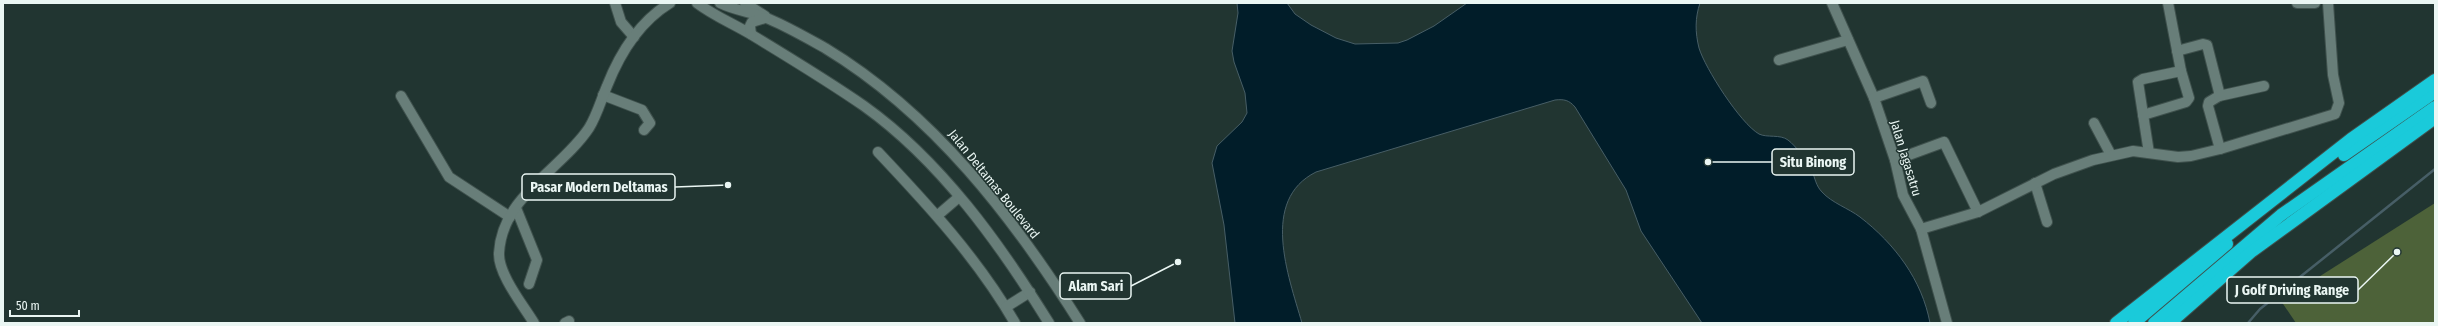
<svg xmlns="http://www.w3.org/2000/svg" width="2438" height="326" viewBox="0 0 2438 326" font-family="'Fira Sans Condensed',sans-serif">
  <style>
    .green { fill: #4d6239 }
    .water { fill: #011d29; stroke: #475e66 }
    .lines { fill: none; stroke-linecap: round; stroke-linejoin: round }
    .stream { stroke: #475e66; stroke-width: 2.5 }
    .minor-casing { stroke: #3f514d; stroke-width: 12 }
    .tertiary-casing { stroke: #3f514d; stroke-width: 12 }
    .secondary-casing { stroke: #3f514d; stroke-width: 12 }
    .motorway-casing { stroke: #3f514d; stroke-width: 14 }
    .minor { stroke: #687e79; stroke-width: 10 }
    .tertiary { stroke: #687e79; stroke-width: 10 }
    .secondary { stroke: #687e79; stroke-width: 10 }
    .motorway { stroke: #1acada; stroke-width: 12 }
    .labels { text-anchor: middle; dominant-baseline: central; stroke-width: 3; stroke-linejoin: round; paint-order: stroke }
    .street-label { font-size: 13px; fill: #eaf6f3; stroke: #213531 }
    .leader { fill: none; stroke: #eaf6f3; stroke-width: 1.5 }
    .callout-dot { fill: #eaf6f3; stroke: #213531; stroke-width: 1.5 }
    .callout { fill: #213531; stroke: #eaf6f3; stroke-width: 1.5 }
    .callout-label { font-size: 14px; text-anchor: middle; font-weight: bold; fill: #eaf6f3 }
  </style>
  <rect width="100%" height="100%" fill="#213531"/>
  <!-- green -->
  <path class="green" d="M 2435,203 L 2435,323 L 2296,323 L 2281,301 Z"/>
  <!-- water -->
  <path class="water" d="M 1237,3 L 1287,3 L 1295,14 L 1311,25 L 1336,38 L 1355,44 L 1398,43 L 1407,40 L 1434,26 L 1467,3 L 1700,3 C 1695,18 1695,32 1699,48 C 1705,68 1740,123 1759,134 C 1767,138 1780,134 1788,140 C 1796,146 1807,161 1812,171 C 1815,178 1816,186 1822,192 C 1832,203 1848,208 1860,217 C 1895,244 1922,280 1930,323 L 1702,323 L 1641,231 L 1626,190 L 1575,107 C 1569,100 1564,99 1555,100 L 1316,172 C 1260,200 1288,275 1302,323 L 1235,323 L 1224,225 L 1212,163 L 1217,146 L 1242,122 L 1247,113 L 1245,93 L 1234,62 L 1232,51 L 1238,13 Z"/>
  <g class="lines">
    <!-- stream -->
    <path class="stream" d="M 2248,323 L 2260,309 L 2435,169"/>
    <defs>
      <g id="minor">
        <path d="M 615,3 L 621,22 L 634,37"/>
        <path d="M 1832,3 L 1874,98 L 1895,160 L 1903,195 L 1921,229 L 1947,323"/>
        <path d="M 2297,3 L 2315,3"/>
        <path d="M 2177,51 L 2203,44 L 2207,45 L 2219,92 L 2219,96 L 2209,102 L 2208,106 L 2220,149"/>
        <path d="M 1779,60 L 1848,40"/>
        <path d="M 603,95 L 642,110 L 650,123 L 644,130"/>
        <path d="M 401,96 L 449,177 L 510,217"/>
        <path d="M 2219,96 L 2264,86"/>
        <path d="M 1874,98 L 1923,81 L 1931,103"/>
        <path d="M 2143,115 L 2186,102 L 2189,98 L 2181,71 L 2168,3"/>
        <path d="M 2094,123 L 2111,155"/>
        <path d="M 878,152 C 929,206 978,259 1015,323"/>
        <path d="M 2149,153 L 2138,82 L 2143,79 L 2181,71"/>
        <path d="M 1895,160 L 1944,142 L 1978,212"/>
        <path d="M 2035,183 L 2047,222"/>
        <path d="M 516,208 L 537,260 L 529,284"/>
        <path d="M 938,215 L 959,197"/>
        <path d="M 1921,229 L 1978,212 L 2054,174 L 2093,160 L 2133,151 L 2178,157 L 2191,156 L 2220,149 L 2335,114 L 2339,103 L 2333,75 L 2328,3"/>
        <path d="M 1006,307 L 1030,292"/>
        <path d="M 534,323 C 523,305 498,274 499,253 C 502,196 561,170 589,128 C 597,115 601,100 607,86 C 620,53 639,22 670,3"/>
        <path d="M 565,323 L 569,321"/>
      </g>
      <path id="tertiary" d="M 745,3 L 765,16"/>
      <g id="secondary">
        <path d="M 697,3 C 714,16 734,24 752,35 C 790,58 828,81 864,106 C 941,161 1000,244 1049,323"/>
        <path d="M 720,3 C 736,11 753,12 769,19 C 788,27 807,38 825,48 C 934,114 1013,217 1080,323"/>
        <path d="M 751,34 L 750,26 L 752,22 L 765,18"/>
      </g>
      <g id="motorway">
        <path d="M 2344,155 L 2435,92"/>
        <path d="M 2116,323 L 2351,139 L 2435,80"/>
        <path d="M 2134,323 L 2227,244"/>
        <path d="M 2154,323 L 2281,215 L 2435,107"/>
        <path d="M 2170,323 L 2251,252 L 2435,118"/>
      </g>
    </defs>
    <!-- minor casing -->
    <use href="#minor" class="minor-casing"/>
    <!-- tertiary casing -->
    <use href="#tertiary" class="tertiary-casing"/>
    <!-- secondary casing -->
    <use href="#secondary" class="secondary-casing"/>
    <!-- motorway casing -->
    <use href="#motorway" class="motorway-casing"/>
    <!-- minor -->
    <use href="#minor" class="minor"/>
    <!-- tertiary -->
    <use href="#tertiary" class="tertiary"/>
    <!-- secondary -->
    <use href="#secondary" class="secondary"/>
    <!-- motorway -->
    <use href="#motorway" class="motorway"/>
  </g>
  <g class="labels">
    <!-- street labels -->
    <g class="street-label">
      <text transform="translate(1906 158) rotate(73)">Jalan Jagasatru</text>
      <text transform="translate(994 184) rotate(51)">Jalan Deltamas Boulevard</text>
    </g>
  </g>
  <!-- callouts -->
  <path class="leader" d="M1708 162L1772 162M728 185L675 187M1178 262L1131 286M2397 252L2358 290"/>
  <g class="callout-dot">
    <circle cx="1708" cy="162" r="4"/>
    <circle cx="728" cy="185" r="4"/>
    <circle cx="1178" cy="262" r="4"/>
    <circle cx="2397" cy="252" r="4"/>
  </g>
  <g class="callout">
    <rect x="1772" y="149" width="82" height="26" rx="4"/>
    <rect x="522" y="174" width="153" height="26" rx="4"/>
    <rect x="1060" y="273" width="71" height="26" rx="4"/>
    <rect x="2227" y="277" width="131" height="26" rx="4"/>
  </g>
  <g class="callout-label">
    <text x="1813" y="167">Situ Binong</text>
    <text x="599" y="192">Pasar Modern Deltamas</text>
    <text x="1096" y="291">Alam Sari</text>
    <text x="2292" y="295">J Golf Driving Range</text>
  </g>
  <!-- border -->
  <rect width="2438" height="326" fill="none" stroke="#eaf6f3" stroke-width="8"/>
  <!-- scale -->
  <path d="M10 310v6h69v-6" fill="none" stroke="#eaf6f3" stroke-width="2"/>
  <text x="16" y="310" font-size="12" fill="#eaf6f3" stroke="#213531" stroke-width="3" paint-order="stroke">50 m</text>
</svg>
